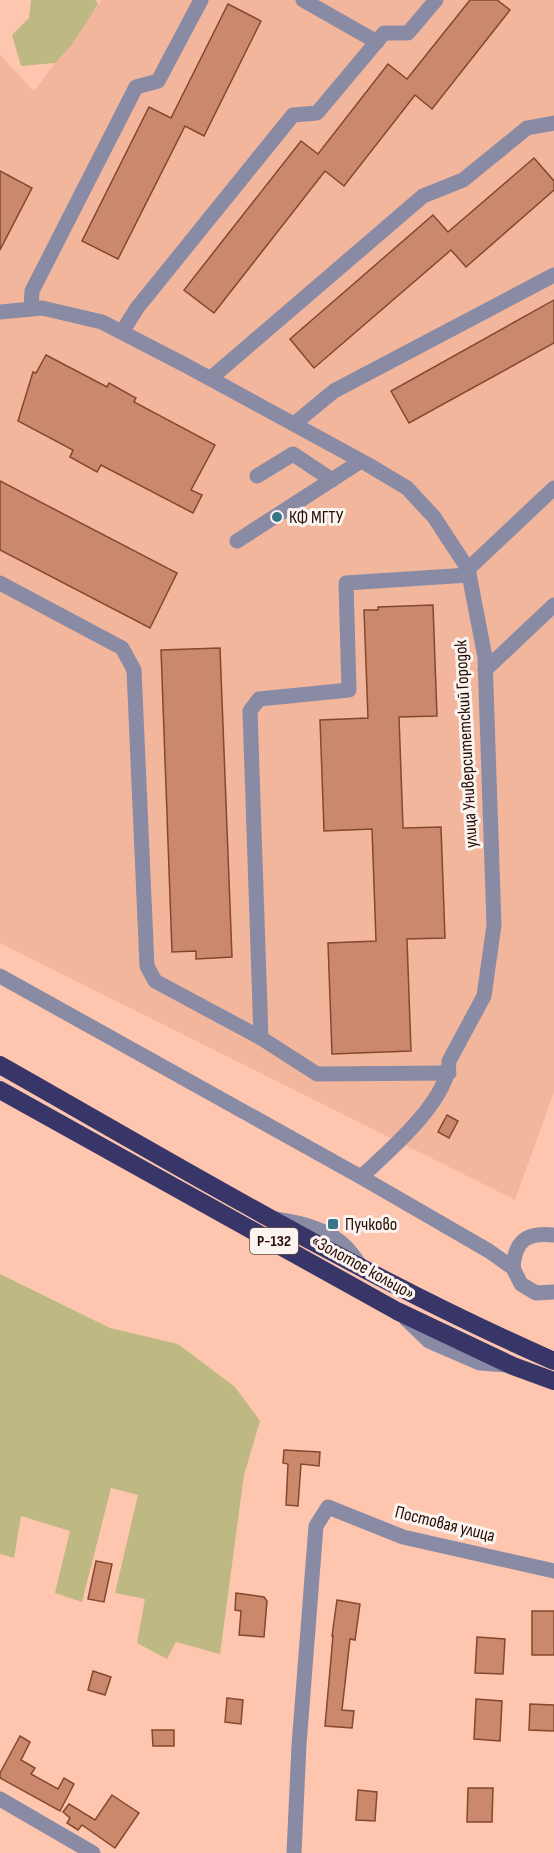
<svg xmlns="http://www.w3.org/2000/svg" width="554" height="1853" viewBox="0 0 554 1853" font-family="'Sofia Sans Condensed',sans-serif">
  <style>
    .built { fill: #f2b69d }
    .green { fill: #beb882 }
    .building { fill: #ca886c; stroke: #84482e; stroke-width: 1.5 }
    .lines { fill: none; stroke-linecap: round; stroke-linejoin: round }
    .minor { stroke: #898aa4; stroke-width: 15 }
    .highway { stroke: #383669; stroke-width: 18 }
    .poi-dot { fill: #36758a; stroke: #fbf4f1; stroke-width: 2 }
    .labels { text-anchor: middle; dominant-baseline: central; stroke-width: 6; stroke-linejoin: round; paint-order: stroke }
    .shield { fill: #fbf4f1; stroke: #66534b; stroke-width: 1.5 }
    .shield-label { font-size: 16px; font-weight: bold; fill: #260e04 }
    .poi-label { font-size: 18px; fill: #260e04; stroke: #fbf4f1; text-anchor: start }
    .street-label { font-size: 18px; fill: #260e04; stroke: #fbf4f1 }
  </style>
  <rect width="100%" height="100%" fill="#ffc6af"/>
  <!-- built -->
  <path class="built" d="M 102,0 L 554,0 L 554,1092 L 515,1200 L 0,943 L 0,55 L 34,91 Z"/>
  <!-- green -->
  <g class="green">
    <path d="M 31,0 L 96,0 L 98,4 L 71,46 L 55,63 L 21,66 L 12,35 L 29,18 Z"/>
    <path d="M 0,1274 L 110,1328 L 178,1344 L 235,1387 L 260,1421 L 244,1475 L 220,1654 L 176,1642 L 167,1659 L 137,1643 L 145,1599 L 115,1593 L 138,1495 L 111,1488 L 82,1602 L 55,1593 L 70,1531 L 21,1516 L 14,1558 L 0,1554 Z"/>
  </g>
  <!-- building -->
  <g class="building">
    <path d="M 470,0 L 497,0 L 510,10 L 432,109 L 415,95 L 344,186 L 325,171 L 214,313 L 184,290 L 301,141 L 318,154 L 388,64 L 407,79 Z"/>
    <path d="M 228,4 L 261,21 L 204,136 L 185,126 L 118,259 L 82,241 L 149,107 L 171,118 Z"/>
    <path d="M 534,158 L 554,181 L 554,190 L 466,267 L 451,250 L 314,368 L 290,339 L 433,215 L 448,232 Z"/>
    <path d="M 0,171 L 32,188 L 0,250 Z"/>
    <path d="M 554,300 L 554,343 L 409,423 L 391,391 Z"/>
    <path d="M 46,355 L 107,387 L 109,383 L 136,398 L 134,402 L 215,445 L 191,490 L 202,495 L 193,513 L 101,465 L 97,472 L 70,457 L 73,450 L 18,421 L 33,372 L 36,373 Z"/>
    <path d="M 0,481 L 177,573 L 150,628 L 0,550 Z"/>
    <path d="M 433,605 L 437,716 L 399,717 L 403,828 L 441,827 L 445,938 L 407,939 L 411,1051 L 332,1054 L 328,943 L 376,941 L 372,829 L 324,831 L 320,720 L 368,718 L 364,610 L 378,610 L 378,607 Z"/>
    <path d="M 220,648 L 232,957 L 196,959 L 196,951 L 172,952 L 161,650 Z"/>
    <path d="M 447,1115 L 458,1121 L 449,1138 L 438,1132 Z"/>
    <path d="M 284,1450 L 320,1452 L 319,1466 L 301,1464 L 298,1506 L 286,1505 L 288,1464 L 283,1463 Z"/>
    <path d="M 96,1561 L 112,1564 L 104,1602 L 88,1599 Z"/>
    <path d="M 236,1593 L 264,1597 L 267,1601 L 264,1637 L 239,1635 L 241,1611 L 235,1610 Z"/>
    <path d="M 337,1600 L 360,1604 L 355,1640 L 350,1639 L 342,1710 L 354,1711 L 352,1728 L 325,1726 L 333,1636 L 332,1636 Z"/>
    <rect x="532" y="1611" width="22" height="44"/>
    <path d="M 477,1637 L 505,1639 L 503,1674 L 475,1673 Z"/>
    <path d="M 93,1671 L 111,1677 L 105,1695 L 88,1690 Z"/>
    <path d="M 227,1698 L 243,1700 L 241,1724 L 225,1722 Z"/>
    <path d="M 476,1699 L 502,1701 L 500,1741 L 474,1739 Z"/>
    <path d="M 530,1704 L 554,1705 L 554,1731 L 529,1730 Z"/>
    <path d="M 152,1730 L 174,1730 L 174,1746 L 153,1746 Z"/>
    <path d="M 20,1736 L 30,1742 L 21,1760 L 35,1768 L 31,1774 L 58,1789 L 64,1778 L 74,1784 L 60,1811 L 0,1778 L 0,1773 Z"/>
    <path d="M 468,1788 L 493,1788 L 492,1822 L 467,1822 Z"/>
    <path d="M 358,1790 L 377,1792 L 375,1821 L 356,1820 Z"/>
    <path d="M 112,1795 L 139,1813 L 115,1848 L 82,1825 L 78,1830 L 67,1823 L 70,1818 L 63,1812 L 69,1804 L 95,1820 Z"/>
  </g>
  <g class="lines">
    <!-- minor -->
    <g class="minor">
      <path d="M 303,0 L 377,42"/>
      <path d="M 31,309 L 32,291 L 136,87 L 158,81 L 201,0"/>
      <path d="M 0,312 L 42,308 L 102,322 L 187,366 L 367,464 L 407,488 L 434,517 L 468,569 L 485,657 L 494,925 L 484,996 L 449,1061 C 449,1100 389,1151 361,1177"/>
      <path d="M 122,332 L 137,308 L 293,115 L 317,113 L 384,33 L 408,33 L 436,0"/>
      <path d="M 211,378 L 423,196 L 463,180 L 527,128 L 554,123"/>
      <path d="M 294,424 L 334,391 L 554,275"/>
      <path d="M 257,476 L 293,454 L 332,480"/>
      <path d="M 237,541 L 361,461"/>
      <path d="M 468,569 L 554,488"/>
      <path d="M 0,583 L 122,648 L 134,670 L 147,966 L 155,981 L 261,1038 L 317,1074 L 449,1073"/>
      <path d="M 485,670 L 554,605"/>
      <path d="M 0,976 L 361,1177 L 489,1251 L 513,1268 L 521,1284 L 536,1293 L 554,1292"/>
      <path d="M 261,1038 L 250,711 L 259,699 L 349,690 L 346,583 L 469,575"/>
      <path d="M 275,1219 C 298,1222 328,1229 346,1247 C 351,1252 356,1260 361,1266"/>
      <path d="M 513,1268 C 515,1240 527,1232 554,1235"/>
      <path d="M 406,1319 L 429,1341 L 480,1363 L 507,1365"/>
      <path d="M 0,1799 L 93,1853"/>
      <path d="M 294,1853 L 299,1745 L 316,1526 L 328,1507 L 403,1537 L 554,1571"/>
    </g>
    <!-- highway -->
    <g class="highway">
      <path d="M 0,1065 C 182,1168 362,1277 554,1361"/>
      <path d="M 0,1090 L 397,1311 L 513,1366 L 554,1381"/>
    </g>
  </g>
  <!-- markers -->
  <g class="poi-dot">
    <circle cx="277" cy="517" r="6"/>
    <rect x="327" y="1218" width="12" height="12" rx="3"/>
  </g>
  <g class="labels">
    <!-- shield labels -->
    <rect class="shield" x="250" y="1228" width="48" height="26" rx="4.5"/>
    <g class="shield-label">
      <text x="274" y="1241">Р-132</text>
    </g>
    <!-- poi labels -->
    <g class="poi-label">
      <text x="289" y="517">КФ МГТУ</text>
      <text x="345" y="1224">Пучково</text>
    </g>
    <!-- street labels -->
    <g class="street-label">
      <text transform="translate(466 744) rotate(-93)">улица Университетский Городок</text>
      <text transform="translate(363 1267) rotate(29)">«Золотое кольцо»</text>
      <text transform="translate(445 1524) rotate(14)">Постовая улица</text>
    </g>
  </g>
</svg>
